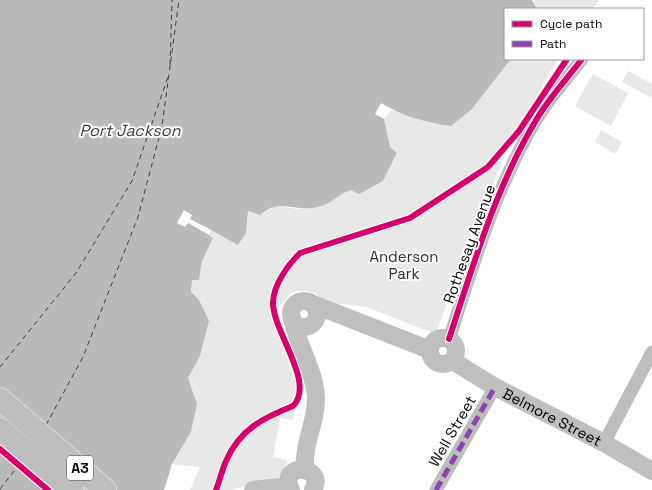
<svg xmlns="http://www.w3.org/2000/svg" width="652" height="490" viewBox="0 0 652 490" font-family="'Space Grotesk',sans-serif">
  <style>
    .green { fill: #e8e8e8 }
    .water { fill: #bababa }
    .pier { fill: #fff }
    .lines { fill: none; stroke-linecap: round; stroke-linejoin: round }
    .ferry { stroke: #3d3d3d; stroke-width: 1; stroke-dasharray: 5 4; stroke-linecap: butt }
    .highway-casing { stroke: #dbdbdb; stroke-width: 24 }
    .street { stroke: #bdbdbd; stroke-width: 13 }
    .secondary { stroke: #bfbfbf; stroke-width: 18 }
    .highway { stroke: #bdbdbd; stroke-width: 22 }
    .quiet { stroke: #8e44ad; stroke-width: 5; stroke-dasharray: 10 5; stroke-linecap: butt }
    .cycleway-casing { stroke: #fff; stroke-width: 8 }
    .cycleway { stroke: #d6006c; stroke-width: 6 }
    .labels { text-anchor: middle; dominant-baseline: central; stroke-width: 4; stroke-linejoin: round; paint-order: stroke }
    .shield { fill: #fff; stroke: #4c4c4c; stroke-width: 1 }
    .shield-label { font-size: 14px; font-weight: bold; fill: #000 }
    .street-label { font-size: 15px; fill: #000; stroke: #fff }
    .park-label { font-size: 15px; fill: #2c2c2c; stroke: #fff }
    .water-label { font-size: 16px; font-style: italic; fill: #3d3d3d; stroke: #fff }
  </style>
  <rect width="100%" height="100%" fill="#fff"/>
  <!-- green -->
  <g class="green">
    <path d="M 533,0 L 599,0 L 593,9 L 537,9 Z"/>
    <path d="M 511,59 L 559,59 C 548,72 543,86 535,100 C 523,121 509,140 492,158 L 502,162 L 471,236 L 436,334 L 366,307 L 326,302 L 317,294 L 308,291 L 298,291 L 290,294 L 278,308 L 280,336 L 297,386 L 293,420 L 280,418 L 273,457 L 287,460 L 287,462 L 280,477 L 230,490 L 190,490 L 200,467 L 172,464 L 191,432 L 197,404 L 188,378 L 200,356 L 209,321 L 191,292 L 192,279 L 199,279 L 202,261 L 213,238 L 209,235 L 212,230 L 246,233 L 248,211 L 260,215 L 273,207 L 286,207 L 297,209 L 321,206 L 344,192 L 383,181 L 397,154 L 390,148 L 384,119 L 391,110 L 429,123 L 451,126 L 471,110 Z"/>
    <path d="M 628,71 L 652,84 L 652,98 L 622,82 Z"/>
    <path d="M 593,74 L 628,93 L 611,126 L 575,106 Z"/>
    <path d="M 601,130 L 622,142 L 615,154 L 595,142 Z"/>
  </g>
  <!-- water -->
  <path class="water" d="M 0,0 L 532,0 L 537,9 L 505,9 L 505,59 L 511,59 L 471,110 L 451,126 C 426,123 402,116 381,103 L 375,114 L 384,119 L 390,147 L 397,153 L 383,181 L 359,194 L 351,190 C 340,193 332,203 321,206 C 304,212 288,204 274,207 C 269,208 264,212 260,215 L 248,211 L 246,233 L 238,245 L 211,230 L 209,235 L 213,238 L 202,261 L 199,280 L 192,280 L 191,292 L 199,300 L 209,321 L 200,356 L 188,378 L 197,404 L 191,432 L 172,464 L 164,490 L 0,490 Z"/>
  <!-- pier -->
  <g class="pier">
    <path d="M 184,210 L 192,215 L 190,219 L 211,230 L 209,235 L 188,223 L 185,227 L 177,223 Z"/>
    <path d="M 0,417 L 85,490 L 42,490 L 0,453 Z"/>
  </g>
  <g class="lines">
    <!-- ferry -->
    <g class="ferry">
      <path d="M 170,65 L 172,0"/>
      <path d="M 0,367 L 76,273 L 132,181 L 169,74"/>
      <path d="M 46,425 L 83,357 L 138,217 L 162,126 L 179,0"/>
      <path d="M 0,489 L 22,461"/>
    </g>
    <defs>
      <g id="highway">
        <path d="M 0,399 L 105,490"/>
        <path d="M 0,429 L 72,490"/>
      </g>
    </defs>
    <!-- highway casing -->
    <use href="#highway" class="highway-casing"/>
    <!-- street -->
    <g class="street">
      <path d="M 449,339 C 473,266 495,189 535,122 C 548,99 566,80 582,59"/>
      <path d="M 604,443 L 652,352"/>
      <path d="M 436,490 L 495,387"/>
    </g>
    <!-- secondary -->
    <g class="secondary">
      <circle cx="304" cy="314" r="13"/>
      <path d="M 310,303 L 430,350"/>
      <path d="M 292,317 C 297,345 314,368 316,397 C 317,422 303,441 305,469"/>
      <circle cx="443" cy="351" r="13"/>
      <path id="s1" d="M 453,361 L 495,387 L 604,443 L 652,471"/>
      <path d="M 253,490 L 289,486"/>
      <path d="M 291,490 C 277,461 327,465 313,490"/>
    </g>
    <!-- highway -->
    <use href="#highway" class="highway"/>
    <!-- quiet -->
    <path class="quiet" d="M 436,490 L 495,387"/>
    <defs>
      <g id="cycleway">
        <path d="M 449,339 C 473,266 495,189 535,122 C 548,99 566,80 582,59"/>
        <path d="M 0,449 L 48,490"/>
        <path d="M 216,490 C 220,480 222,470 226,461 C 240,429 263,418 293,406 C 316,383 273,332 273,303 C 273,285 288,265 300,253 L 410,218 L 488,167 L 519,131 L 567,59"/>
      </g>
    </defs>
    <!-- cycleway casing -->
    <use href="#cycleway" class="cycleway-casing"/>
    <!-- cycleway -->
    <use href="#cycleway" class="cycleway"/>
  </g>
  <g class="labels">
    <!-- shield labels -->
    <rect class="shield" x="67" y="456" width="26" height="24" rx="3"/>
    <g class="shield-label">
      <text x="80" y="468">A3</text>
    </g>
    <!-- street labels -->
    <g class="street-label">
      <text transform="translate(469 244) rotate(-70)">Rothesay Avenue</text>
      <text stroke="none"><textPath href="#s1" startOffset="114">Belmore Street</textPath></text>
      <text transform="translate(452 431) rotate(-60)">Well Street</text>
    </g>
    <!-- park labels -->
    <g class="park-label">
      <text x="404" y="256">Anderson<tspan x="404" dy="17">Park</tspan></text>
    </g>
    <!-- water labels -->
    <g class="water-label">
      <text x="130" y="130">Port Jackson</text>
    </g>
  </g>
  <!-- legend -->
  <rect x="504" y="8" width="140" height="52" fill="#ffffff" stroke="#999999"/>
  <rect x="512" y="21" width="20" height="6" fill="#d6006c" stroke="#999999"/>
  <text x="540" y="28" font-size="12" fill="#000000">Cycle path</text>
  <rect x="512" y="41" width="20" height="6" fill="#8e44ad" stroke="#999999"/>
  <text x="540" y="48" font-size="12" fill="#000000">Path</text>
</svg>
